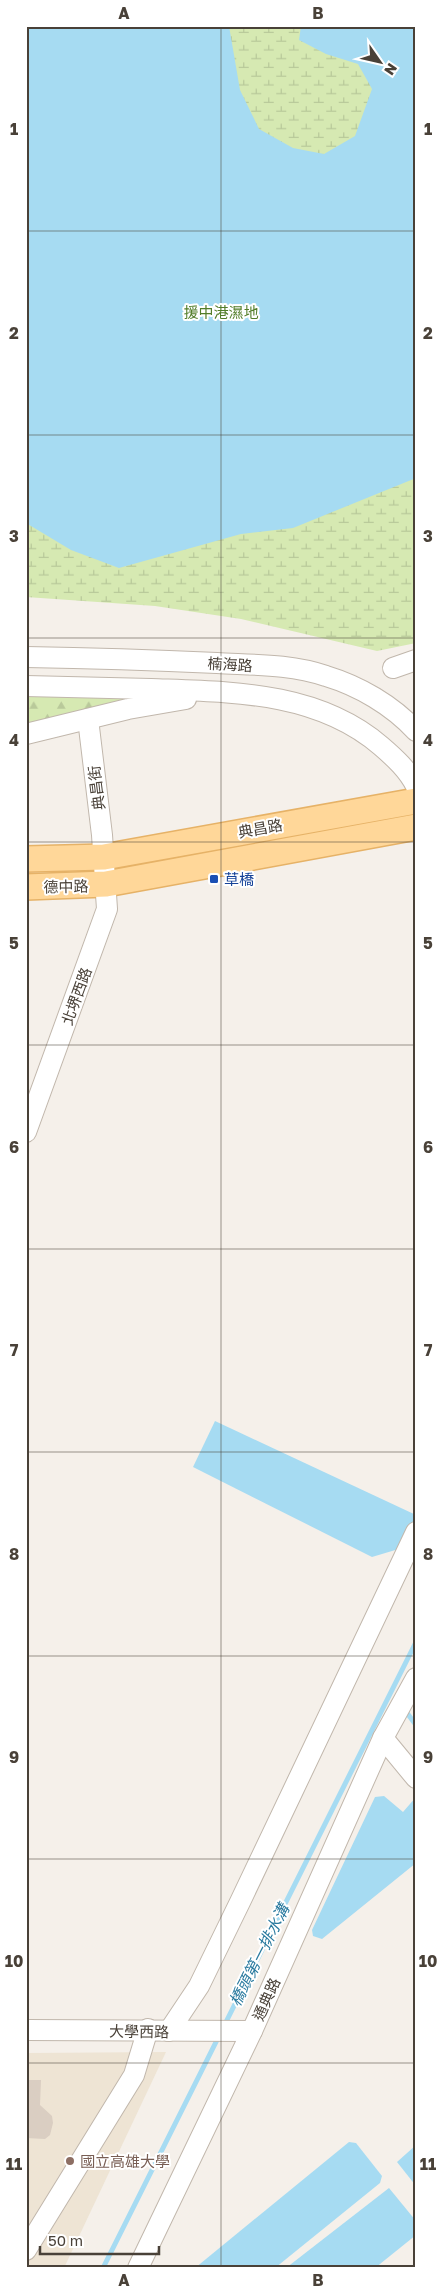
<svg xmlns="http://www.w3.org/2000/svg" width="442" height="2294" viewBox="0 0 442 2294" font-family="'Golos Text','Noto Sans TC',sans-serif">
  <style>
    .education { fill: #eee4d4 }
    .forest { fill: url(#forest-firs) }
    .wetland { fill: url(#wetland-marsh) }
    .water { fill: #a6dbf2 }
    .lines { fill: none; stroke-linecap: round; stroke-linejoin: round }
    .stream { stroke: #a6dbf2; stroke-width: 5 }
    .building { fill: #dacec2 }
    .minor-casing { stroke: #c1b7ac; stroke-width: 22 }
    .major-casing { stroke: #e6b267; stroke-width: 28 }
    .minor { stroke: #fff; stroke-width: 20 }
    .major { stroke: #ffd799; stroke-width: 25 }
    .grid { fill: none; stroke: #494138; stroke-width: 1; stroke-opacity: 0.55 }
    .transit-dot { fill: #1a4fb4; stroke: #fff; stroke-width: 2 }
    .education-dot { fill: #8d6e63; stroke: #fff; stroke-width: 2 }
    .labels { text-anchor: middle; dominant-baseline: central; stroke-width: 4; stroke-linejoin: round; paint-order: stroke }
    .park-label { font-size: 15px; fill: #527d29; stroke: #fff }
    .street-label { font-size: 15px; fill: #494138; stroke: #fff }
    .transit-label { font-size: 15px; fill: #164399; stroke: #fff; text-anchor: start }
    .education-label { font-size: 15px; fill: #785e54; stroke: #fff; text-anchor: start }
    .water-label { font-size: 16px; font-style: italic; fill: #2a7a9f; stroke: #fff }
    .neatline { fill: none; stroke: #494138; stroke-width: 2 }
    .grid-label { font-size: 16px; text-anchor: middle; font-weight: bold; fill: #494138 }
  </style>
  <defs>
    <pattern id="forest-firs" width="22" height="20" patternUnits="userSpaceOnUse" patternTransform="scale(1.25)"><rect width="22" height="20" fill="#d6e9b2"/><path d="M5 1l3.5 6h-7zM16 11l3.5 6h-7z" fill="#b9c99a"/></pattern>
    <pattern id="wetland-marsh" width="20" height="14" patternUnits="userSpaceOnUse" patternTransform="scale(1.25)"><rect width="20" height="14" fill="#d6e9b2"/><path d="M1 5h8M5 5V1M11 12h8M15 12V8" fill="none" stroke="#b9c99a"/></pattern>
  </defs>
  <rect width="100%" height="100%" fill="#f5f0ea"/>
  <!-- education -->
  <path class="education" d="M 166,2052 L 64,2268 L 26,2268 L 26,2053 Z"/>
  <!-- forest -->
  <path class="forest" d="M 26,695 L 137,696 L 140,700 L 26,727 Z"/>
  <!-- wetland -->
  <path class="wetland" d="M 26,26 L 416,26 L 416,643 L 377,651 L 241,619 L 155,606 L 26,597 Z"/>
  <!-- water -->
  <g class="water">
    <path d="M 26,26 L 229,26 L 240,90 L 259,129 L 293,148 L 324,154 L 355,136 L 372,89 L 358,64 L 326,54 L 299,40 L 301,26 L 416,26 L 416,478 L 293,528 L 241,534 L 119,568 L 71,550 L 26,523 Z"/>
    <path d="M 215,1421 L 416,1515 L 402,1548 L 372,1557 L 193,1467 Z"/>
    <path d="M 384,1796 L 403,1812 L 416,1797 L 416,1863 L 322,1939 L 313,1936 L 312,1930 L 375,1797 Z"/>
    <path d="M 349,2142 L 356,2143 L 382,2176 L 380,2183 L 275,2268 L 195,2268 Z"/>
    <path d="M 416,2145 L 416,2186 L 397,2162 Z"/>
    <path d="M 389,2188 L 416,2221 L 416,2235 L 375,2268 L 286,2268 Z"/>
  </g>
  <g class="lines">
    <!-- stream -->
    <g class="stream">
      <path d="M 404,1709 L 416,1725"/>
      <path d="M 224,2026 L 416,1642"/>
      <path d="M 103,2268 L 219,2036"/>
    </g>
  </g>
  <!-- building -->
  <path class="building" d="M 26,2080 L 41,2080 L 40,2105 L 52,2116 L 53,2123 L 50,2135 L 45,2139 L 26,2138 Z"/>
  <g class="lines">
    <defs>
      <g id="minor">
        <path d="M 26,657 C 90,658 153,660 217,663 C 253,665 291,664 326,676 C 359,686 392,705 416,731"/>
        <path d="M 393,668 L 416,660"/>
        <path d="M 26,686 C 68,687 110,688 151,689 C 231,692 317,691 381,746 C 395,758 408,770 416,786"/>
        <path d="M 26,734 L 128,709 L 186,699"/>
        <path d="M 26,1132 L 107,909 L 102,835 L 88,719"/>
        <path d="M 383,1738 L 416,1778"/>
        <path d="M 26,2030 L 252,2031"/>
        <path d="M 169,2031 L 199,1986 L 240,1902 L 416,1532"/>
        <path d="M 26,2250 L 134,2075 L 148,2029"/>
        <path d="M 138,2268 L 252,2031 L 383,1738 L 416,1678"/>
      </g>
      <g id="major">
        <path d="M 26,859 L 104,857 L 416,801"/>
        <path d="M 26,887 L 106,884 L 416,827"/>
      </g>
    </defs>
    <!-- minor casing -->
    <use href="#minor" class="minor-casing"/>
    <!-- major casing -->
    <use href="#major" class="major-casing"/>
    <!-- minor -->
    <use href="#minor" class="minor"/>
    <!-- major -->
    <use href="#major" class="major"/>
  </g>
  <!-- grid -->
  <path class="grid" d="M 221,26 L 221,2268M 26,231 L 416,231M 26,435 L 416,435M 26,638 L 416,638M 26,842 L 416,842M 26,1045 L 416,1045M 26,1249 L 416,1249M 26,1452 L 416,1452M 26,1656 L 416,1656M 26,1859 L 416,1859M 26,2063 L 416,2063"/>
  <!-- markers -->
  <rect class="transit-dot" x="209" y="874" width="10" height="10" rx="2.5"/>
  <circle class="education-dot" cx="70" cy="2161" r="5"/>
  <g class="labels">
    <!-- park labels -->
    <g class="park-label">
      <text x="221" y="312">援中港濕地</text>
    </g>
    <!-- street labels -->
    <g class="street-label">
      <text transform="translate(230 664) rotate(3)">楠海路</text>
      <text transform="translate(96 788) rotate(-97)">典昌街</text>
      <text transform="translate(260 828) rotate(-10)">典昌路</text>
      <text transform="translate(66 886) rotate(-1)">德中路</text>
      <text transform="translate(76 996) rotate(-70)">北堺西路</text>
      <text transform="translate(266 1999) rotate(-66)">通典路</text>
      <text transform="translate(139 2031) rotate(1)">大學西路</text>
    </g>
    <!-- transit labels -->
    <g class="transit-label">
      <text x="224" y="879">草橋</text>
    </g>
    <!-- education labels -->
    <g class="education-label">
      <text x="80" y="2161">國立高雄大學</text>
    </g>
    <!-- water labels -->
    <g class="water-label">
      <text transform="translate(259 1955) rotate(-63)">橋頭第一排水溝</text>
    </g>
  </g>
  <!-- border -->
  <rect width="442" height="2294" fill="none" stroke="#ffffff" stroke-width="55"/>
  <!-- north arrow -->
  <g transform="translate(380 62) rotate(124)" stroke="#ffffff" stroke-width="4" paint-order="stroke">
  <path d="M0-4L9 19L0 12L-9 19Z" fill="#494138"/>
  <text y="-8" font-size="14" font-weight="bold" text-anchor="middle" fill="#494138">N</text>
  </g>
  <!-- scale -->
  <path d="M40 2246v8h119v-8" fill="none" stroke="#494138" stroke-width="2.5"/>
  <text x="48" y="2246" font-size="15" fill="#494138" stroke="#ffffff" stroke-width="4" paint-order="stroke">50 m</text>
  <rect x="28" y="28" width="386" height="2238" class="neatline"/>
  <g class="grid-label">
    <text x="124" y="19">A</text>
    <text x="318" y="19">B</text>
    <text x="14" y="135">1</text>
    <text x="428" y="135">1</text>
    <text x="14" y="339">2</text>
    <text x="428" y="339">2</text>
    <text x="14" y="542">3</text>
    <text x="428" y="542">3</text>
    <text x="14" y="746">4</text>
    <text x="428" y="746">4</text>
    <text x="14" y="949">5</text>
    <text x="428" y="949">5</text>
    <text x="14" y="1153">6</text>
    <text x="428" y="1153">6</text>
    <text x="14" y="1356">7</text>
    <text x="428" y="1356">7</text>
    <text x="14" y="1560">8</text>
    <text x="428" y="1560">8</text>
    <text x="14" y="1763">9</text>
    <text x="428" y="1763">9</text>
    <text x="14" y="1967">10</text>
    <text x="428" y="1967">10</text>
    <text x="14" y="2170">11</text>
    <text x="428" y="2170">11</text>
    <text x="124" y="2286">A</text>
    <text x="318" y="2286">B</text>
  </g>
</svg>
